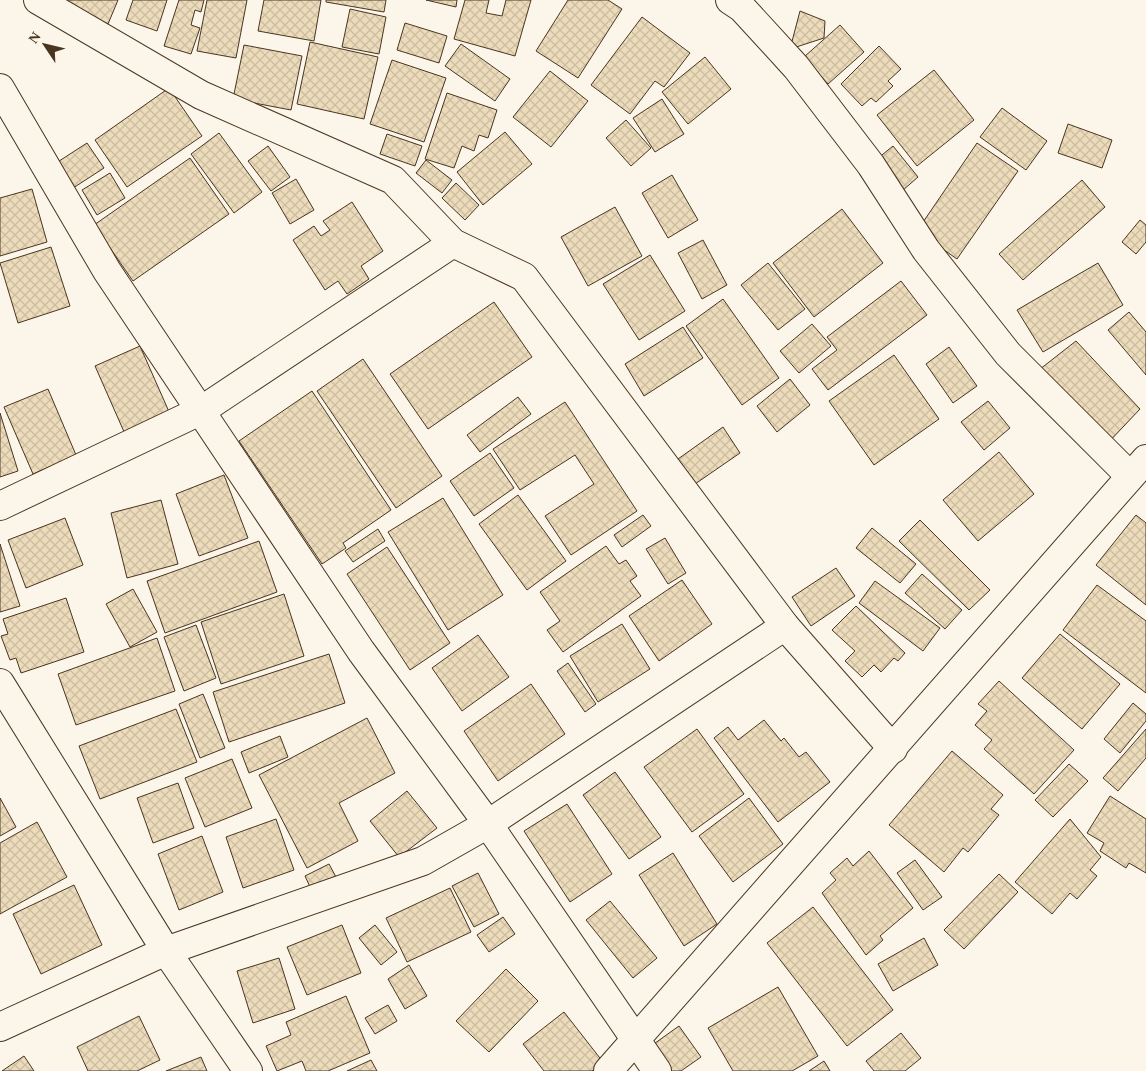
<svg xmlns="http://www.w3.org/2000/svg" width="1146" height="1071" viewBox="0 0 1146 1071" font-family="Georgia,serif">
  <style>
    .building { fill: url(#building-cross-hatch); stroke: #4a3520 }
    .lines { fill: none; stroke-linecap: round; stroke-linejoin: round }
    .street-casing { stroke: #4a3520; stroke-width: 30 }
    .street { stroke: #fbf6e9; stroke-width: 28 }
  </style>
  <defs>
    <pattern id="building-cross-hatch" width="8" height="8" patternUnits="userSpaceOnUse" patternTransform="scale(1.25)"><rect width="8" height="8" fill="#ecdcbc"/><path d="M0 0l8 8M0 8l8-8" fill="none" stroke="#ccbda1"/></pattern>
  </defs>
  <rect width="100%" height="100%" fill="#fbf6e9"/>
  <!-- building -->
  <g class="building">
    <path d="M 54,0 L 118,0 L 108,24 Z"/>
    <path d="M 133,0 L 167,0 L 157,31 L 126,20 Z"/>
    <path d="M 179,0 L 204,0 L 201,12 L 195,10 L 191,25 L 200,28 L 191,54 L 164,46 Z"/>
    <path d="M 207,0 L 247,0 L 236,58 L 197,51 Z"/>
    <path d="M 264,0 L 321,0 L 314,41 L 258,31 Z"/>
    <path d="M 326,0 L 386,0 L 384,12 L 326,2 Z"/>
    <path d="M 426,0 L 457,0 L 456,7 Z"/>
    <path d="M 465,0 L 489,0 L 486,13 L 502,16 L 506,0 L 531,0 L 515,56 L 454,39 Z"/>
    <path d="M 568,0 L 608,0 L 622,9 L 578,78 L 536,51 Z"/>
    <path d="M 350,9 L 386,17 L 379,54 L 342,47 Z"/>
    <path d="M 800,11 L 825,21 L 824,38 L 790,49 Z"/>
    <path d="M 642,17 L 690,53 L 664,87 L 655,81 L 630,114 L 591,85 Z"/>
    <path d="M 405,23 L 447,36 L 439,63 L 397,50 Z"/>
    <path d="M 840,25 L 864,52 L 828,84 L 804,57 Z"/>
    <path d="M 310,42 L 378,57 L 364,119 L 297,104 Z"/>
    <path d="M 461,44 L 510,79 L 495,101 L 445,66 Z"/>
    <path d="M 244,45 L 302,56 L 291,110 L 233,99 Z"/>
    <path d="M 879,46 L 901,69 L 888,81 L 893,86 L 876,102 L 871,98 L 862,106 L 841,84 Z"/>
    <path d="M 705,57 L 731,89 L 688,124 L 662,92 Z"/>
    <path d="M 392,60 L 446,78 L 424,142 L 370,124 Z"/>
    <path d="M 934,70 L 974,120 L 917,166 L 877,115 Z"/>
    <path d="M 550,71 L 588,101 L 551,147 L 513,117 Z"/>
    <path d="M 169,88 L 202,136 L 127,187 L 95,140 Z"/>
    <path d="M 447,93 L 497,110 L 488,138 L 479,135 L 474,151 L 462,146 L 454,168 L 425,159 Z"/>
    <path d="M 662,99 L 684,134 L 655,152 L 633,118 Z"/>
    <path d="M 1002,108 L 1047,141 L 1026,170 L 980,137 Z"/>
    <path d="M 626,120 L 651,148 L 631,166 L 606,138 Z"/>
    <path d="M 1068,124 L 1112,140 L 1102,168 L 1058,153 Z"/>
    <path d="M 505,132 L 532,164 L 483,205 L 457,172 Z"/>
    <path d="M 219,133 L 262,192 L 234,213 L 191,154 Z"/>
    <path d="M 387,134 L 422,146 L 415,166 L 380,154 Z"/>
    <path d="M 87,143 L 104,168 L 70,190 L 53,165 Z"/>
    <path d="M 977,143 L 1018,171 L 957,259 L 917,231 Z"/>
    <path d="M 268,146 L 290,177 L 271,191 L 248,161 Z"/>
    <path d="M 893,146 L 918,177 L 902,191 L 877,159 Z"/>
    <path d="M 190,158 L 229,214 L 133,281 L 94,225 Z"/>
    <path d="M 426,160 L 452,180 L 442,193 L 416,173 Z"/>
    <path d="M 110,173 L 125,198 L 97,215 L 82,190 Z"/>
    <path d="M 672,175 L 698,220 L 668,238 L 642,193 Z"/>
    <path d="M 296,179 L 314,210 L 290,224 L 272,193 Z"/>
    <path d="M 1082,180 L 1105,207 L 1023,280 L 999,254 Z"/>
    <path d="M 456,183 L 479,205 L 465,220 L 442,198 Z"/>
    <path d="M 32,189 L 47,242 L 0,256 L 0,198 Z"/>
    <path d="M 352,202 L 383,251 L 361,266 L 369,279 L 347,294 L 338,281 L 325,290 L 293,240 L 314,226 L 321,236 L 330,230 L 323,221 Z"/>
    <path d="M 615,207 L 642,256 L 588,286 L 561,237 Z"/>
    <path d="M 842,209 L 883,263 L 814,317 L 773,263 Z"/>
    <path d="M 1140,220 L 1146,225 L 1146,242 L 1136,254 L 1122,242 Z"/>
    <path d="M 703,240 L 727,285 L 702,299 L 678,253 Z"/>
    <path d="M 51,247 L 70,306 L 18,323 L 0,263 Z"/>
    <path d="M 650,255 L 685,311 L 639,340 L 603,284 Z"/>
    <path d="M 768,263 L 805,309 L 778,330 L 741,285 Z"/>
    <path d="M 1098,263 L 1123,305 L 1043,352 L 1017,310 Z"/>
    <path d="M 901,281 L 927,315 L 828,390 L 812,369 L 837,350 L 827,337 Z"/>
    <path d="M 723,299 L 779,378 L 742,405 L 686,326 Z"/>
    <path d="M 494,302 L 532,357 L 428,429 L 390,374 Z"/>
    <path d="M 1129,312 L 1146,332 L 1146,375 L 1108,330 Z"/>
    <path d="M 812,324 L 831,346 L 799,373 L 780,351 Z"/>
    <path d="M 683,327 L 703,358 L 644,396 L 625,364 Z"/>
    <path d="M 1076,341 L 1140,409 L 1106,445 L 1035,373 Z"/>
    <path d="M 140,346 L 170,414 L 125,434 L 95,366 Z"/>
    <path d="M 949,347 L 977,386 L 953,403 L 926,364 Z"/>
    <path d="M 894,355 L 939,419 L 874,465 L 829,401 Z"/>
    <path d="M 363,359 L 442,476 L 396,508 L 317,391 Z"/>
    <path d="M 790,379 L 810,405 L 777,432 L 757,406 Z"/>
    <path d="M 48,389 L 76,455 L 33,474 L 4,407 Z"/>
    <path d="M 312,391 L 391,510 L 343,543 L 346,548 L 322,564 L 239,441 Z"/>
    <path d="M 518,397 L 531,414 L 480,452 L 467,435 Z"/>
    <path d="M 988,401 L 1010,428 L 984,450 L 961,422 Z"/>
    <path d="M 565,402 L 637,511 L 571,555 L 545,516 L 594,484 L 575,455 L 520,490 L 493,449 Z"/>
    <path d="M 0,413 L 18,471 L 0,477 Z"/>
    <path d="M 723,427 L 740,453 L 695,484 L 678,459 Z"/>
    <path d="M 999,452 L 1034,494 L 978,541 L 943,500 Z"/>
    <path d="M 490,453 L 514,488 L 474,516 L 450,481 Z"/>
    <path d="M 224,475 L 248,538 L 199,556 L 176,494 Z"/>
    <path d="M 518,495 L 566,561 L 527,590 L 479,524 Z"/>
    <path d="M 443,498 L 503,595 L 448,630 L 388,532 Z"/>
    <path d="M 161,500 L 178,564 L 127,578 L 111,513 Z"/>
    <path d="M 643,515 L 651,526 L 622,547 L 614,535 Z"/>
    <path d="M 1136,515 L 1146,523 L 1146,605 L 1096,565 Z"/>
    <path d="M 65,518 L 83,565 L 26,588 L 8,540 Z"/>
    <path d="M 920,520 L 990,590 L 969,610 L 899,541 Z"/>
    <path d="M 872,528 L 916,564 L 900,583 L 856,548 Z"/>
    <path d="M 378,529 L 385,541 L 353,562 L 345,551 Z"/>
    <path d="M 665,538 L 686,573 L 668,584 L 646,549 Z"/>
    <path d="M 259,541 L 277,592 L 165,633 L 147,581 Z"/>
    <path d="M 0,544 L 20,606 L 0,612 Z"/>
    <path d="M 606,546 L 619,564 L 626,560 L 637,576 L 630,581 L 641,596 L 563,652 L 547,630 L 560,621 L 540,592 Z"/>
    <path d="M 387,547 L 450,643 L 410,670 L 347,574 Z"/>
    <path d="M 836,568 L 855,596 L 811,626 L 792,597 Z"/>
    <path d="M 922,574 L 962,610 L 945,629 L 905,593 Z"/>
    <path d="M 682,580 L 712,624 L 659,661 L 629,616 Z"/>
    <path d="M 875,581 L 940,628 L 923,651 L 859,603 Z"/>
    <path d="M 1097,585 L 1146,621 L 1146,693 L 1063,630 Z"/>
    <path d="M 133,589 L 157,632 L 130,647 L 106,604 Z"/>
    <path d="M 284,594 L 304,656 L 221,684 L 201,622 Z"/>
    <path d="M 66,598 L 84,652 L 21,673 L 16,658 L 10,660 L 1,636 L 8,634 L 3,619 Z"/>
    <path d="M 856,606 L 905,653 L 898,661 L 894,658 L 881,672 L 874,665 L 862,677 L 845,661 L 855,651 L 832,630 Z"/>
    <path d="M 622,624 L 650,669 L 598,702 L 570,656 Z"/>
    <path d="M 196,625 L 216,678 L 184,691 L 164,637 Z"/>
    <path d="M 1060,634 L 1120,684 L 1082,729 L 1022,678 Z"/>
    <path d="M 478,635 L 509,677 L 462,711 L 432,668 Z"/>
    <path d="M 157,638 L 175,691 L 76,725 L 58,674 Z"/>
    <path d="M 329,654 L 345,703 L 229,742 L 213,692 Z"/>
    <path d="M 568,663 L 596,704 L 585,712 L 557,671 Z"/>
    <path d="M 999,681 L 1074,750 L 1034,794 L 984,749 L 992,740 L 975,725 L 987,711 L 978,704 Z"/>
    <path d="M 531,684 L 565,734 L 498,781 L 464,731 Z"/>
    <path d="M 203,694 L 225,748 L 200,758 L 179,704 Z"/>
    <path d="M 1133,703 L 1146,714 L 1146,721 L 1120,753 L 1104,739 Z"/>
    <path d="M 176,709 L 197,762 L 100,799 L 79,746 Z"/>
    <path d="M 367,718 L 395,773 L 339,803 L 358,841 L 307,868 L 259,775 Z"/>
    <path d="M 764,720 L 781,741 L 784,738 L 799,757 L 806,752 L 830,782 L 778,822 L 714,738 L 728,727 L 738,740 Z"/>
    <path d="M 697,729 L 744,794 L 692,832 L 644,767 Z"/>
    <path d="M 1146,729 L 1146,758 L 1118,791 L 1103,778 Z"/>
    <path d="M 280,736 L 288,757 L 249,773 L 241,752 Z"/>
    <path d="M 952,751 L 1003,795 L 991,809 L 999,815 L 968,852 L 963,848 L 944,872 L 889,825 Z"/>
    <path d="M 232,759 L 252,808 L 205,827 L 185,778 Z"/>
    <path d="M 1069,764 L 1088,781 L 1053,817 L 1035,800 Z"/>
    <path d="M 615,772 L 661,837 L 629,859 L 583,795 Z"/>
    <path d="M 178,783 L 194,828 L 153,843 L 137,798 Z"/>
    <path d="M 407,791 L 437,828 L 399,857 L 370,821 Z"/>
    <path d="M 1110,796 L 1146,819 L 1146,873 L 1129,863 L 1126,868 L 1100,851 L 1104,843 L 1087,833 Z"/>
    <path d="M 0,798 L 16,827 L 0,836 Z"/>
    <path d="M 749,798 L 783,844 L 733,882 L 699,836 Z"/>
    <path d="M 567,804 L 612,874 L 570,902 L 524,831 Z"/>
    <path d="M 276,819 L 294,870 L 243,888 L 226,837 Z"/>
    <path d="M 1070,819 L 1101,857 L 1090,870 L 1097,876 L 1077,899 L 1070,893 L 1052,914 L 1015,882 Z"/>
    <path d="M 37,822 L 67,877 L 0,914 L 0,843 Z"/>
    <path d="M 202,836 L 223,892 L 179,910 L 158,854 Z"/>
    <path d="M 869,851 L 913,908 L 880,936 L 883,940 L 866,955 L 822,893 L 836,880 L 830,873 L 847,858 L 853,866 Z"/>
    <path d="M 673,853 L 717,924 L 684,946 L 639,875 Z"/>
    <path d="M 915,860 L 942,897 L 923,910 L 897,873 Z"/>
    <path d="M 329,864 L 336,877 L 311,889 L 305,876 Z"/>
    <path d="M 478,873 L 499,914 L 474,927 L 452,886 Z"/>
    <path d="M 999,874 L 1018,892 L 964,949 L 944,930 Z"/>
    <path d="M 74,885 L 102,945 L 41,974 L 13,914 Z"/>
    <path d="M 450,888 L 471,932 L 407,962 L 386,918 Z"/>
    <path d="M 610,901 L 657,958 L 633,978 L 586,920 Z"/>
    <path d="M 813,907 L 893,1010 L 847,1046 L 767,943 Z"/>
    <path d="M 503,917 L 515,934 L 489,952 L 477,935 Z"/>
    <path d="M 342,925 L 361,973 L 307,995 L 287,947 Z"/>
    <path d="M 375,925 L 397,952 L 381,965 L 359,938 Z"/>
    <path d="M 924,938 L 938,965 L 893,991 L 878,964 Z"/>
    <path d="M 279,958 L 295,1009 L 253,1023 L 237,971 Z"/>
    <path d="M 409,965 L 427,996 L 405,1009 L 388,979 Z"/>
    <path d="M 506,969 L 538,1001 L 489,1052 L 456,1021 Z"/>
    <path d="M 778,987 L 818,1056 L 792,1071 L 733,1071 L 708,1028 Z"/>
    <path d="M 346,996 L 370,1053 L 328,1071 L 306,1071 L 302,1061 L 277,1071 L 266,1046 L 291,1035 L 286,1022 Z"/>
    <path d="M 388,1005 L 397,1021 L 375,1034 L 365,1018 Z"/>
    <path d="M 564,1012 L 603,1062 L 592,1071 L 544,1071 L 523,1044 Z"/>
    <path d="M 139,1016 L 160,1060 L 137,1071 L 88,1071 L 77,1047 Z"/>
    <path d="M 679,1026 L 701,1057 L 681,1071 L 668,1071 L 651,1046 Z"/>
    <path d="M 901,1033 L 921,1058 L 905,1071 L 874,1071 L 866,1061 Z"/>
    <path d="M 24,1056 L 34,1071 L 2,1071 Z"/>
    <path d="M 201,1057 L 207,1071 L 166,1071 Z"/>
    <path d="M 371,1060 L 377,1071 L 347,1071 Z"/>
    <path d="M 824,1061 L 830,1071 L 809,1071 Z"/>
  </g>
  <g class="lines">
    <defs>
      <g id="street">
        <path d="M 38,0 L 201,95 L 393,180 L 453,243 L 524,277 L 785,626 L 893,749"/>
        <path d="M 730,0 L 742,8 L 796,67 L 871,165 L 926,250 L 1008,354 L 1130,476"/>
        <path d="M 0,88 L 107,271 L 361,651 L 488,824 L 657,1071"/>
        <path d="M 0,506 L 202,410 L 453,243"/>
        <path d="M 0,683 L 166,951 L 248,1071"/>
        <path d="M 0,1027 L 166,951 L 423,861 L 488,824 L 785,626"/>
        <path d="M 608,1071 L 1146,459"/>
      </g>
    </defs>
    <!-- street casing -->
    <use href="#street" class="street-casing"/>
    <!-- street -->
    <use href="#street" class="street"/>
  </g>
  <!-- north arrow -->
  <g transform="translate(45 45) rotate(305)" stroke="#fbf6e9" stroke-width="4" paint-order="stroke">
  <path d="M0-4L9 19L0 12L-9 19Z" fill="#4a3520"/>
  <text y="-8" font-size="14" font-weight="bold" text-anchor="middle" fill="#4a3520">N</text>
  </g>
</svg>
